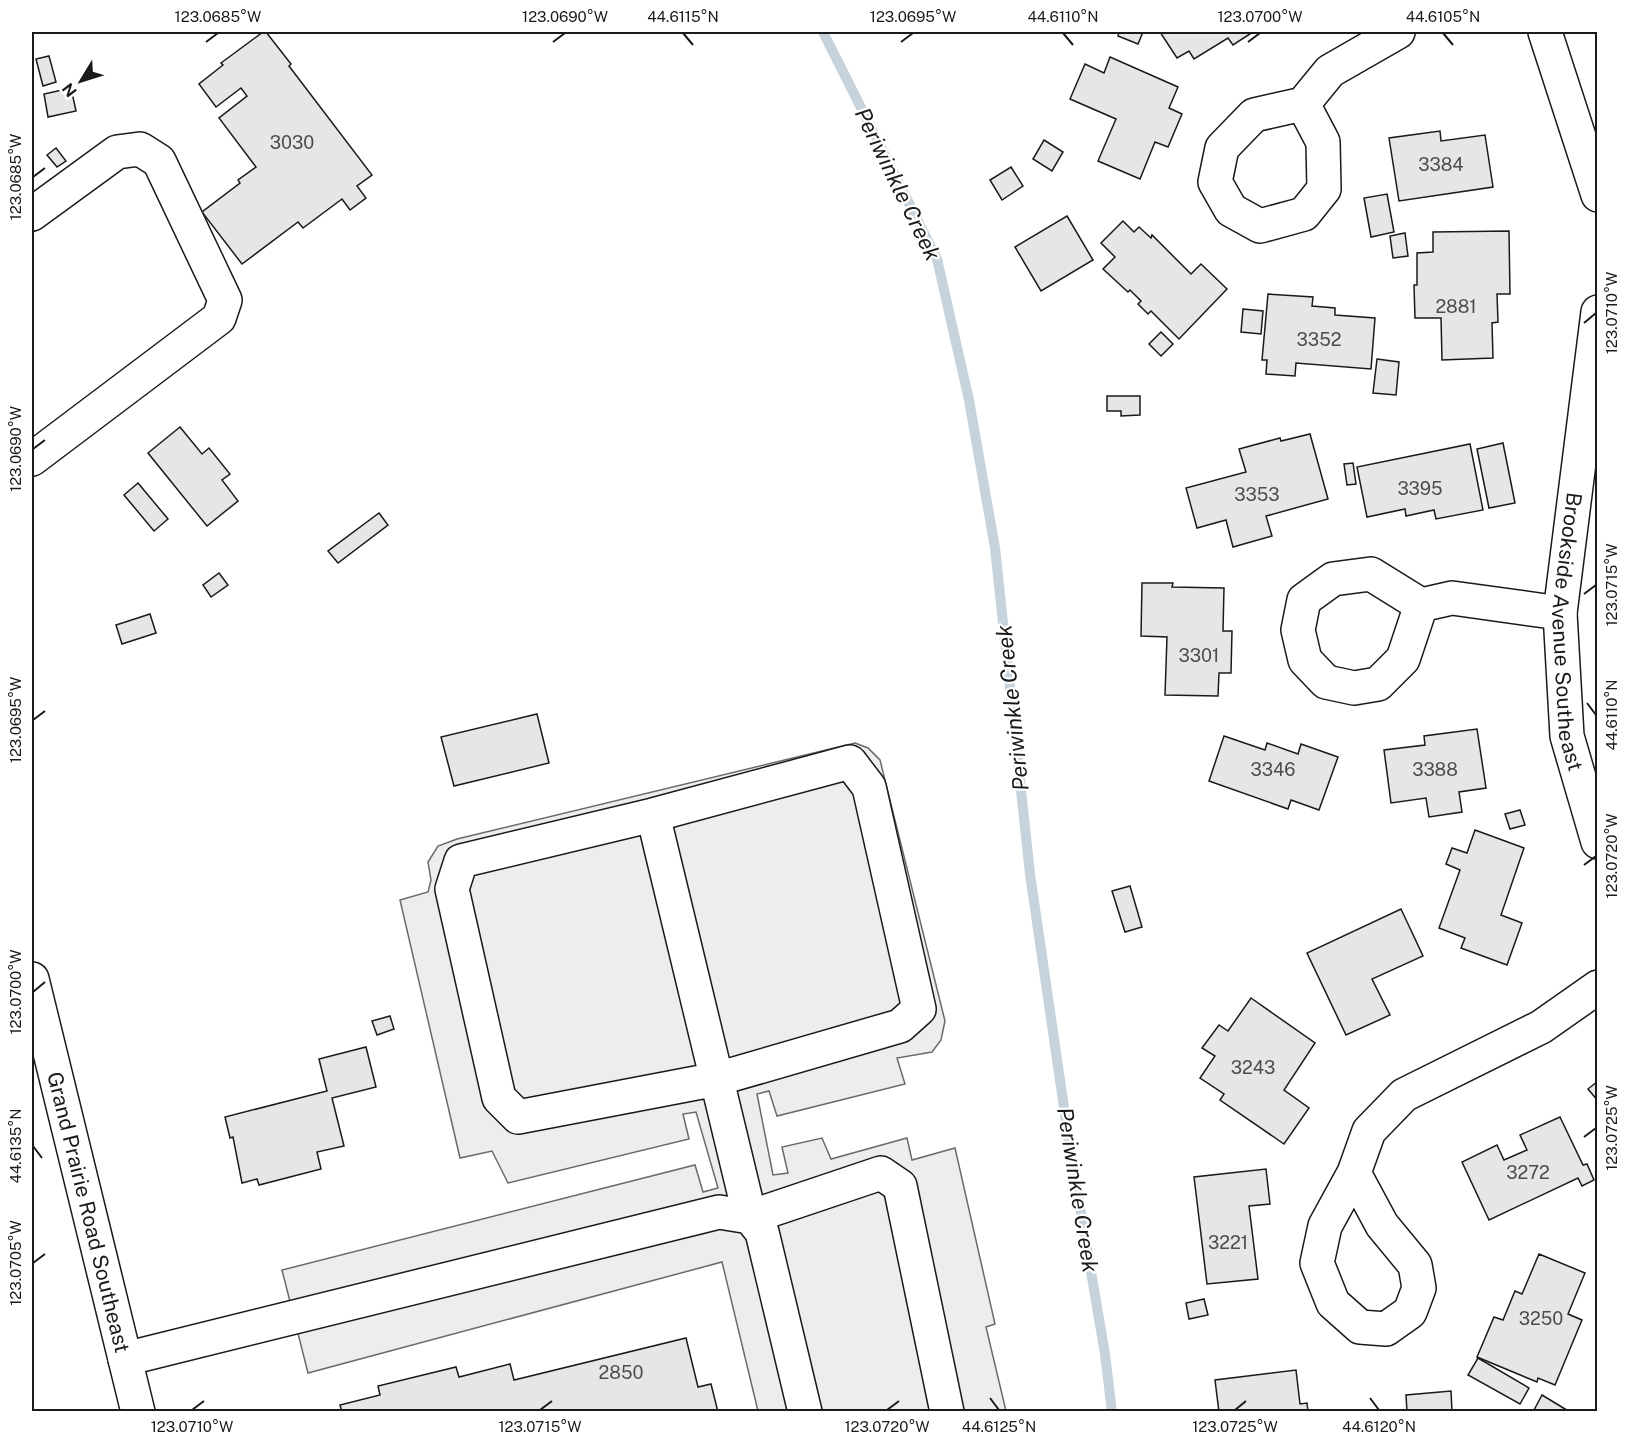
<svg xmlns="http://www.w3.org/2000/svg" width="1629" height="1443" viewBox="0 0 1629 1443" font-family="'Public Sans',sans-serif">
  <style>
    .parking { fill: #ededed; stroke: #6a6a6a; stroke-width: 1.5 }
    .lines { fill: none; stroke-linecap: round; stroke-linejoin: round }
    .stream { stroke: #c6d2dc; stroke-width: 10 }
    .building { fill: #e6e6e6; stroke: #1a1a1a; stroke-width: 1.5 }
    .minor-casing { stroke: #1a1a1a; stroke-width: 36 }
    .major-casing { stroke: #1a1a1a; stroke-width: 36 }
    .minor { stroke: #fff; stroke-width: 33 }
    .major { stroke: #fff; stroke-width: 33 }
    .ticks { fill: none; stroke: #1a1a1a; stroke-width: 2 }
    .labels { text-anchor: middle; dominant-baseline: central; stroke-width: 4.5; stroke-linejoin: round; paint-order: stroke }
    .number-label { font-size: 18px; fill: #4d4d4d }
    .street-label { font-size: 21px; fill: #1a1a1a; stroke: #fff }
    .water-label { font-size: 22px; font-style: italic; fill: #1a1a1a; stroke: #fff }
    .neatline { fill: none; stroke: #1a1a1a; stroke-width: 2 }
    .ticks-label { font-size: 15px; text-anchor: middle; fill: #1a1a1a }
  </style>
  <rect width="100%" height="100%" fill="#fff"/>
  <!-- parking -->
  <path class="parking" d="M 855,743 L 868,748 L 880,760 L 945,1021 L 941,1040 L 932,1052 L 897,1058 L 905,1084 L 777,1116 L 769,1091 L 757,1094 L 773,1175 L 788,1173 L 782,1147 L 822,1138 L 831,1159 L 907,1138 L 912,1160 L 955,1148 L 995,1324 L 986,1327 L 1006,1411 L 758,1411 L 722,1262 L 308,1373 L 282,1270 L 695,1165 L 703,1192 L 718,1188 L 696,1112 L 683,1114 L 689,1139 L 508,1183 L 492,1151 L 460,1158 L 400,900 L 428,892 L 431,880 L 428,862 L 438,846 L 457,839 Z"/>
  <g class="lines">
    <!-- stream -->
    <path class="stream" d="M 823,32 L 937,259 L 969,400 L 995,548 L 1030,874 L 1069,1142 L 1105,1354 L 1112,1412"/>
  </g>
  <!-- building -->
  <g class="building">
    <path d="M 263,32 L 266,32 L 291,64 L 289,66 L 372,175 L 357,186 L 366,198 L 350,210 L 342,199 L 303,228 L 298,222 L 242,264 L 202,212 L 240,183 L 238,180 L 256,167 L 219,118 L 247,96 L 241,88 L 216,107 L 199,84 L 223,65 L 221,63 Z"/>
    <path d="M 1119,32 L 1143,32 L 1138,44 L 1118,36 Z"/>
    <path d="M 1160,32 L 1253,32 L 1233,45 L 1228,38 L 1194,59 L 1189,51 L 1177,58 Z"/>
    <path d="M 49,56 L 56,82 L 43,86 L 36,59 Z"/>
    <path d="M 1110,57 L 1178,87 L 1169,108 L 1182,114 L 1168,147 L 1155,142 L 1140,179 L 1098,161 L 1116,119 L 1070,99 L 1085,64 L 1104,73 Z"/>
    <path d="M 71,88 L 76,111 L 48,117 L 44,94 Z"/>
    <path d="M 1440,131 L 1441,141 L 1485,135 L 1493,187 L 1399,201 L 1389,138 Z"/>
    <path d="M 1044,140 L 1063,152 L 1052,171 L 1033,159 Z"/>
    <path d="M 56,148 L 66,161 L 57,167 L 47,155 Z"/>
    <path d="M 1011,167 L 1023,186 L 1002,200 L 990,180 Z"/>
    <path d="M 1387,194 L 1394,232 L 1371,237 L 1364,198 Z"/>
    <path d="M 1067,216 L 1093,260 L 1041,291 L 1015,247 Z"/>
    <path d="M 1123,221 L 1134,232 L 1139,227 L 1151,238 L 1152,235 L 1191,274 L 1201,264 L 1227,289 L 1179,339 L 1151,311 L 1148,314 L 1138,304 L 1141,301 L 1130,290 L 1128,292 L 1103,269 L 1115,257 L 1101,243 Z"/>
    <path d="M 1509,231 L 1510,294 L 1497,294 L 1498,322 L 1492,323 L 1493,358 L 1442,360 L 1441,318 L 1415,318 L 1414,285 L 1417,285 L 1417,253 L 1433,252 L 1433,232 Z"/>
    <path d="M 1405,233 L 1408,256 L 1393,258 L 1390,236 Z"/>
    <path d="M 1268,294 L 1313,297 L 1312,306 L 1335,308 L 1335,315 L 1375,318 L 1371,369 L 1296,363 L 1295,376 L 1266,374 L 1267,360 L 1262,360 Z"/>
    <path d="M 1243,309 L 1263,311 L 1261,334 L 1241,332 Z"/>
    <path d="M 1161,332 L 1173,344 L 1161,356 L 1149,344 Z"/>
    <path d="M 1377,359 L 1399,362 L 1396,395 L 1373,393 Z"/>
    <path d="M 1107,396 L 1140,396 L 1140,415 L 1121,416 L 1121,411 L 1107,411 Z"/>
    <path d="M 180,427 L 202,454 L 209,448 L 230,474 L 222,480 L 238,501 L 207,526 L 148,453 Z"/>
    <path d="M 1310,434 L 1328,499 L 1266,516 L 1272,536 L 1233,547 L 1226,520 L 1197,528 L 1186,488 L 1246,472 L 1239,449 L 1280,438 L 1281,441 Z"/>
    <path d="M 1503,443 L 1515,503 L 1489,508 L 1477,449 Z"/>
    <path d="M 1470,444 L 1483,510 L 1436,519 L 1434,510 L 1406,516 L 1405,509 L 1367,517 L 1357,467 Z"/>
    <path d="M 1353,463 L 1356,484 L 1347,485 L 1344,464 Z"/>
    <path d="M 138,483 L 168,519 L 154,531 L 124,495 Z"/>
    <path d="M 379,513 L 388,525 L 338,563 L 328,551 Z"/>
    <path d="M 219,573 L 228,585 L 211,597 L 203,585 Z"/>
    <path d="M 1142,583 L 1173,583 L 1172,587 L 1224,588 L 1223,631 L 1232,631 L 1231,673 L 1219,673 L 1218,696 L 1165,695 L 1167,637 L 1141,636 Z"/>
    <path d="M 150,614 L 156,633 L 122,644 L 116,625 Z"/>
    <path d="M 537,714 L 549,763 L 454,786 L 441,737 Z"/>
    <path d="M 1477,729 L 1486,788 L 1459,792 L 1462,812 L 1429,817 L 1426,798 L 1391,803 L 1384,750 L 1425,745 L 1424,736 Z"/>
    <path d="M 1224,736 L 1265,750 L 1267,743 L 1298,754 L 1301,744 L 1338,757 L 1319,810 L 1291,800 L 1288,809 L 1209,781 Z"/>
    <path d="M 1520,810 L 1525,825 L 1510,829 L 1505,814 Z"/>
    <path d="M 1475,830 L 1524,848 L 1501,915 L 1522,923 L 1507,965 L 1461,948 L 1465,938 L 1439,928 L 1460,870 L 1446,864 L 1452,848 L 1467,853 Z"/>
    <path d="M 1130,886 L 1142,927 L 1125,932 L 1112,891 Z"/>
    <path d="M 1401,909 L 1423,956 L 1372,979 L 1390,1015 L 1346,1035 L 1307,953 Z"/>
    <path d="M 1251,998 L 1315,1043 L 1284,1090 L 1309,1108 L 1284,1144 L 1220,1100 L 1224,1094 L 1200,1078 L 1215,1056 L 1202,1048 L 1219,1025 L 1228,1031 Z"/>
    <path d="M 390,1016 L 394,1029 L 377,1035 L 372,1021 Z"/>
    <path d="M 366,1047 L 376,1087 L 332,1098 L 344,1146 L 317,1152 L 321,1169 L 259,1185 L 257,1179 L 242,1183 L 233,1137 L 230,1138 L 225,1117 L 327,1091 L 319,1059 Z"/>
    <path d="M 1598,1081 L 1598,1101 L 1588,1089 Z"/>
    <path d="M 1560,1117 L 1583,1165 L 1587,1164 L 1594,1180 L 1582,1186 L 1578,1178 L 1489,1220 L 1462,1162 L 1497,1145 L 1504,1160 L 1527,1150 L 1520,1135 Z"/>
    <path d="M 1266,1169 L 1270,1204 L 1249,1206 L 1258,1279 L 1207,1284 L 1194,1177 Z"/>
    <path d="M 1539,1254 L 1585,1273 L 1568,1314 L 1582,1320 L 1555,1385 L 1538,1378 L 1537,1382 L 1477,1357 L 1494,1317 L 1503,1320 L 1515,1291 L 1522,1294 Z"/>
    <path d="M 1204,1299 L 1208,1315 L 1189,1319 L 1186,1303 Z"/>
    <path d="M 686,1338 L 698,1387 L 711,1384 L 718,1412 L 342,1412 L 340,1405 L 380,1395 L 378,1386 L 456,1367 L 459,1377 L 510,1364 L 514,1380 Z"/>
    <path d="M 1478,1358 L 1529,1388 L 1520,1404 L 1468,1375 Z"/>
    <path d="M 1296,1370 L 1300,1404 L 1307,1403 L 1308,1412 L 1219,1412 L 1215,1380 Z"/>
    <path d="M 1451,1391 L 1452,1412 L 1407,1412 L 1406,1395 Z"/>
    <path d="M 1542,1395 L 1570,1412 L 1534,1410 Z"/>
  </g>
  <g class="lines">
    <defs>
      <g id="minor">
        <path d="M 1545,32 L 1598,195"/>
        <path d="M 1303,104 L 1323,142 L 1324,189 L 1304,214 L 1260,226 L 1231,210 L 1215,182 L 1222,148 L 1254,115 L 1303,104 L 1330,71 L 1398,32"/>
        <path d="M 32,214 L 117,152 L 140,149 L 159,161 L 225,300 L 219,318 L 32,459"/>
        <path id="s1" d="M 1598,312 L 1560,613 L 1567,736 L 1598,842"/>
        <path d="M 1421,605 L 1403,659 L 1378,684 L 1354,688 L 1326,682 L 1305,660 L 1298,630 L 1304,600 L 1333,579 L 1371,574 L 1421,605 L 1452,598 L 1560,613"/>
        <path d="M 653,815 L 850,762 L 869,787 L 919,1009 L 900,1026 L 717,1079 L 518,1117 L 499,1098 L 452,889 L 461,861 L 653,815 L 750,1217 L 881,1173 L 900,1186 L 947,1412"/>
        <path d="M 1354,1173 L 1382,1225 L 1415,1265 L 1419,1288 L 1410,1312 L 1386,1329 L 1360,1327 L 1333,1303 L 1317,1263 L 1325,1226 L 1354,1173 L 1369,1131 L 1404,1095 L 1541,1027 L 1598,987"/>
        <path d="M 125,1359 L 719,1212 L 750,1217 L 762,1232 L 805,1412"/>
      </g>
      <g id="major">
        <path id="s2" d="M 32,979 L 138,1412"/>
      </g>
    </defs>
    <!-- minor casing -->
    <use href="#minor" class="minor-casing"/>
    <!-- major casing -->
    <use href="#major" class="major-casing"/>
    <!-- minor -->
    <use href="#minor" class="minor"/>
    <!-- major -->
    <use href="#major" class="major"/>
  </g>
  <!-- ticks -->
  <path class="ticks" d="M 683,33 L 693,45M 1063,33 L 1073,45M 1443,33 L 1453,45M 206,42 L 218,33M 553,42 L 565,33M 901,42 L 913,33M 1248,42 L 1260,33M 33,177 L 45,168M 1584,323 L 1596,313M 33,449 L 45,440M 1584,594 L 1596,585M 1587,703 L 1596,715M 33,720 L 45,711M 1584,865 L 1596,856M 33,992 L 45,982M 1584,1137 L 1596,1128M 33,1146 L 42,1158M 33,1263 L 45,1254M 990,1398 L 999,1410M 1370,1398 L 1379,1410M 192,1410 L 204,1401M 540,1410 L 552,1401M 887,1410 L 899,1401M 1235,1410 L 1246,1401"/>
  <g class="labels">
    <!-- number labels -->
    <g class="number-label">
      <text x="292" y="142">3030</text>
      <text x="1441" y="164">3384</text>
      <text x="1456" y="306">2881</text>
      <text x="1319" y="339">3352</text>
      <text x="1420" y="488">3395</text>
      <text x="1257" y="494">3353</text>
      <text x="1199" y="655">3301</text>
      <text x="1273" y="769">3346</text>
      <text x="1435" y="769">3388</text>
      <text x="1253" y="1067">3243</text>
      <text x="1528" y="1172">3272</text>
      <text x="1228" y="1242">3221</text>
      <text x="1541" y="1318">3250</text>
      <text x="621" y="1372">2850</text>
    </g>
    <!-- street labels -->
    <g class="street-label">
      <text stroke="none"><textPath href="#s1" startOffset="322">Brookside Avenue Southeast</textPath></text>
      <text stroke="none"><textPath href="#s2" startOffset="240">Grand Prairie Road Southeast</textPath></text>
    </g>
    <!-- water labels -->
    <g class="water-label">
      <text transform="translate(898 184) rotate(64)">Periwinkle Creek</text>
      <text transform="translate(1012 708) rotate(-96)">Periwinkle Creek</text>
      <text transform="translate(1078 1190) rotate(81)">Periwinkle Creek</text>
    </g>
  </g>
  <!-- border -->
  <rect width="1629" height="1443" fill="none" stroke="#ffffff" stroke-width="66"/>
  <!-- north arrow -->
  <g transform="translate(81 81) rotate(232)" stroke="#ffffff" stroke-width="4.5" paint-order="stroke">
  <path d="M0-4.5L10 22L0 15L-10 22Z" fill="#1a1a1a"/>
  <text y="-9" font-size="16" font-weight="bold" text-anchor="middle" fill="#1a1a1a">N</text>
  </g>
  <rect x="33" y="33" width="1563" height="1377" class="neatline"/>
  <g class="ticks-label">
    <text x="218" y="22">123.0685°W</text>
    <text x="565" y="22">123.0690°W</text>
    <text x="683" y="22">44.6115°N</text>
    <text x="913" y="22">123.0695°W</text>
    <text x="1063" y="22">44.6110°N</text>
    <text x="1260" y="22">123.0700°W</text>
    <text x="1443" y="22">44.6105°N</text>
    <text transform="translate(16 177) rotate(-90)" y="5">123.0685°W</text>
    <text transform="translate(1612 313) rotate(-90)" y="5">123.0710°W</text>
    <text transform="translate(16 449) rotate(-90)" y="5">123.0690°W</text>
    <text transform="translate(1612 585) rotate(-90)" y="5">123.0715°W</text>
    <text transform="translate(1612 715) rotate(-90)" y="5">44.6110°N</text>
    <text transform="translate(16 720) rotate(-90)" y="5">123.0695°W</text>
    <text transform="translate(1612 856) rotate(-90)" y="5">123.0720°W</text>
    <text transform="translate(16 992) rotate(-90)" y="5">123.0700°W</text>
    <text transform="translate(1612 1128) rotate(-90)" y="5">123.0725°W</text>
    <text transform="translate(16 1146) rotate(-90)" y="5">44.6135°N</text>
    <text transform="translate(16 1263) rotate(-90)" y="5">123.0705°W</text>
    <text x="192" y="1432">123.0710°W</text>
    <text x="540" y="1432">123.0715°W</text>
    <text x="887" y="1432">123.0720°W</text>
    <text x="999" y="1432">44.6125°N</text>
    <text x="1235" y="1432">123.0725°W</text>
    <text x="1379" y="1432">44.6120°N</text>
  </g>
</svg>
